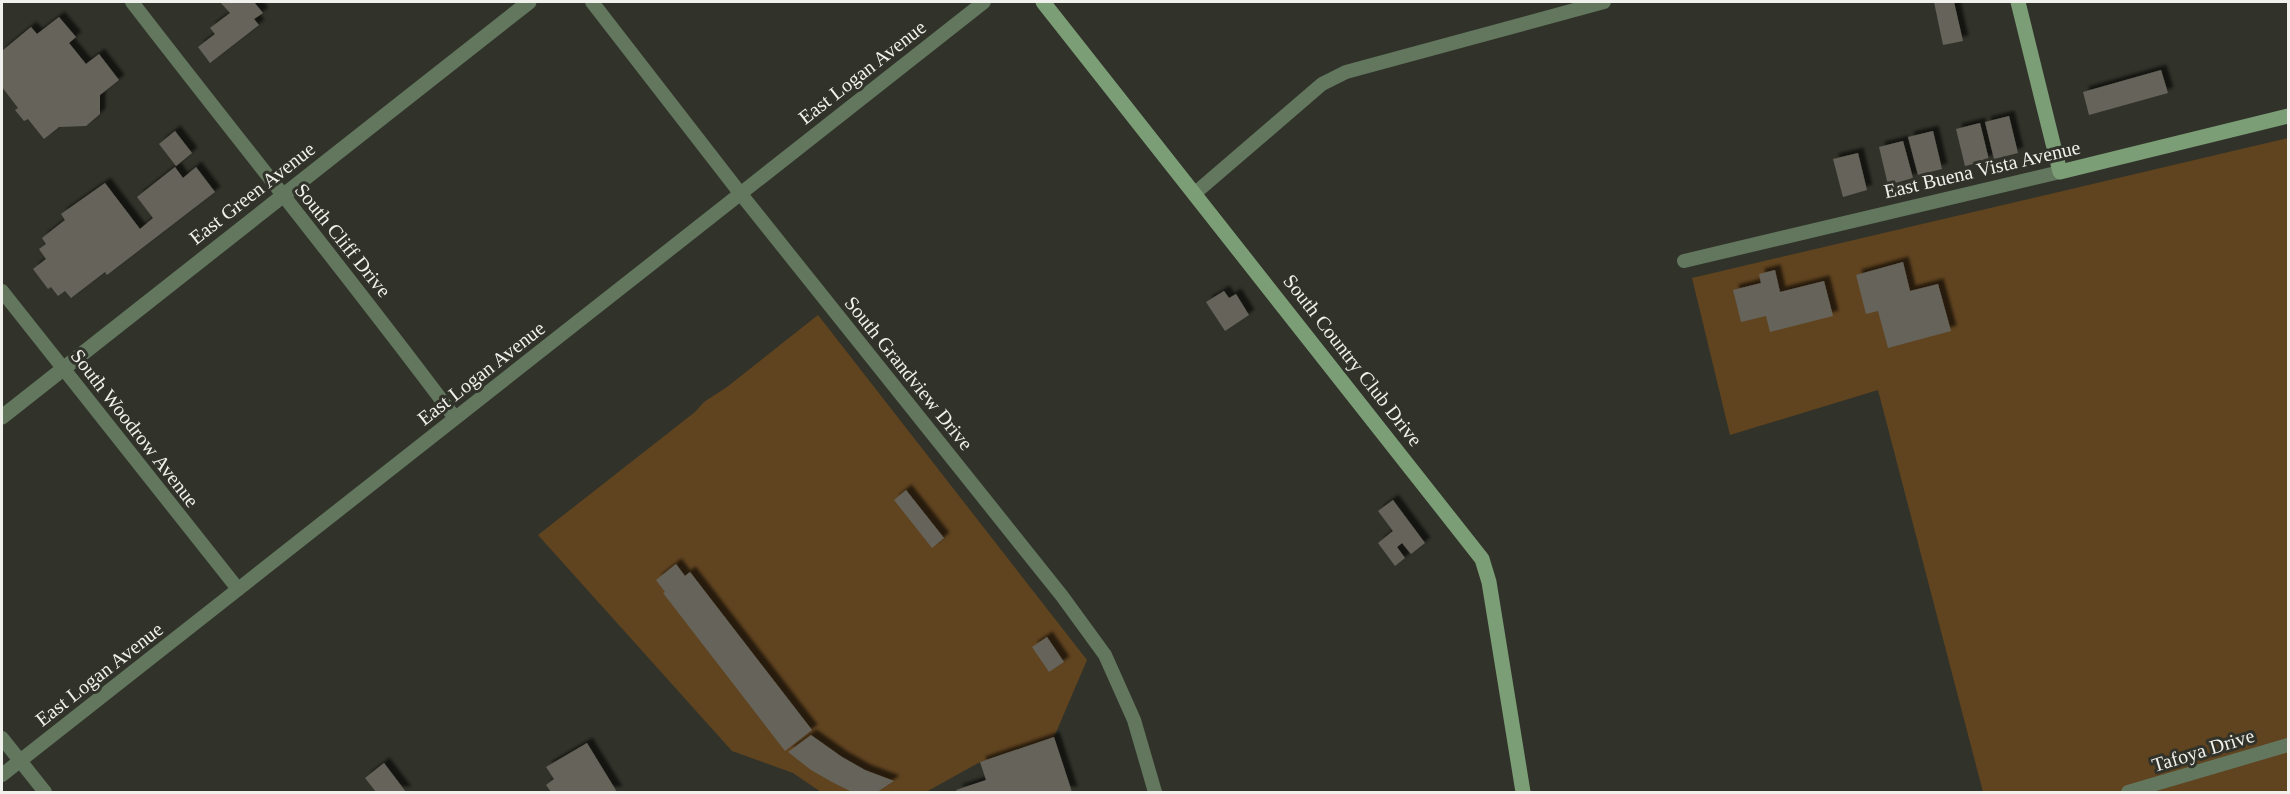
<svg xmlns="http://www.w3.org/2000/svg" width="2290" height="794" viewBox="0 0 2290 794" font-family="'Times New Roman',serif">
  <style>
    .green { fill: #60431f }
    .building { fill: #66635a; filter: url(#shadow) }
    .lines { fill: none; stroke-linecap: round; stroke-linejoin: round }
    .minor { stroke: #62775e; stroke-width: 14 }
    .tertiary { stroke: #62775e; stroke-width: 15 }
    .secondary { stroke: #7c9e76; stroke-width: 15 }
    .labels { text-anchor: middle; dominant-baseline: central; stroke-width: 6; stroke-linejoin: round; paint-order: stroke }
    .street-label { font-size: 20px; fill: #f0f1ec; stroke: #31332a }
  </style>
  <defs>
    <filter id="shadow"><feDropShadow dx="5.5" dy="-5.5" stdDeviation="1.5" flood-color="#0009"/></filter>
  </defs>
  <rect width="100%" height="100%" fill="#31332a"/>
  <!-- green -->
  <g class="green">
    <path d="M 2288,138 L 2288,792 L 1983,792 L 1878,390 L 1730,435 L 1692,278 Z"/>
    <path d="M 818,315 L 1087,660 L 1054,737 L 980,762 L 926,792 L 821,792 L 793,773 L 732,751 L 538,535 L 695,412 L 704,402 L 727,387 Z"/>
  </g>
  <!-- building -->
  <g class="building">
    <path d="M 220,2 L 254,2 L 263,13 L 254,19 L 259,25 L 210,63 L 198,47 L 215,34 L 210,28 L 230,13 Z"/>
    <path d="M 1934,2 L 1954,2 L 1963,41 L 1943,45 Z"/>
    <path d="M 59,17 L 76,37 L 69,43 L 86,64 L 99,54 L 119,80 L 100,95 L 100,114 L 86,126 L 59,127 L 44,139 L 28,119 L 24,121 L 15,110 L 18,108 L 2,87 L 2,51 L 31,27 L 37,34 Z"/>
    <path d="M 2161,70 L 2168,93 L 2089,115 L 2083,92 Z"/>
    <path d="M 2009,116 L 2018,153 L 1994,159 L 1985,122 Z"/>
    <path d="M 1980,123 L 1989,160 L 1965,166 L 1956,129 Z"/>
    <path d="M 175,131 L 192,153 L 176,166 L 159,144 Z"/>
    <path d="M 1933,131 L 1942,169 L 1918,175 L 1908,137 Z"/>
    <path d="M 1903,141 L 1913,178 L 1888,185 L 1879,147 Z"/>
    <path d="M 1858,153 L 1867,190 L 1843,197 L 1833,159 Z"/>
    <path d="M 175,167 L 183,178 L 196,167 L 215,192 L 107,275 L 105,272 L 71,298 L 65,291 L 58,296 L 51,287 L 48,289 L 33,269 L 46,259 L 39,249 L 46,244 L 42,238 L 65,220 L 61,214 L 105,183 L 140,229 L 153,218 L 137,197 Z"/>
    <path d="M 1903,262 L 1910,291 L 1938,284 L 1951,331 L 1888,348 L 1878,311 L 1866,314 L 1856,275 Z"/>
    <path d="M 1775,270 L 1780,292 L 1824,281 L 1833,316 L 1770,332 L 1766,316 L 1741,322 L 1733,290 L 1761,283 L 1759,274 Z"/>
    <path d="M 1224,291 L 1229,298 L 1236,294 L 1249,315 L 1225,331 L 1206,302 Z"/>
    <path d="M 906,490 L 944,538 L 932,548 L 894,500 Z"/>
    <path d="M 1393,500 L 1425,543 L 1411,554 L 1402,543 L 1397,547 L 1405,558 L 1395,566 L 1378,543 L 1393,531 L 1378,511 Z"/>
    <path d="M 676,564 L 685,576 L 690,572 L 812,730 L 785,751 L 663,593 L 665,592 L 656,580 Z"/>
    <path d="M 1047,637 L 1064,662 L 1049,672 L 1032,647 Z"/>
    <path d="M 811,735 L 842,757 L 865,770 L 894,781 L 877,792 L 852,792 L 832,782 L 811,770 L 788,752 Z"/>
    <path d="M 1054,737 L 1072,792 L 957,792 L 956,790 L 986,780 L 980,762 Z"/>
    <path d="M 587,743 L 617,792 L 551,792 L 546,785 L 554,779 L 546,767 Z"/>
    <path d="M 384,763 L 406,792 L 376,792 L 365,778 Z"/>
  </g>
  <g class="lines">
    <!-- minor -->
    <g class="minor">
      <path d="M 132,2 C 239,141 350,277 455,418"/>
      <path d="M 592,2 L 740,193 L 1062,596 L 1105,655 L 1134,720 L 1155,792"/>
      <path d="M 1194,194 L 1322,84 L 1346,72 L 1604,2"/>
      <path d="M 1684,261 L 2060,172"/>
      <path d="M 2,291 L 238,589"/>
      <path d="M 2,738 L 45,792"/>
      <path d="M 2,775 L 984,2"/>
      <path d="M 2128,792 L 2288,745"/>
    </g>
    <!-- tertiary -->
    <path class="tertiary" d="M 2,417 L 529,2"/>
    <!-- secondary -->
    <g class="secondary">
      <path d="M 1043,2 L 1482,559 L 1489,582 L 1523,792"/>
      <path d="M 2018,2 L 2060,172 L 2288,116"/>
    </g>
  </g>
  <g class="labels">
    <!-- street labels -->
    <g class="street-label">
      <text transform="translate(862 72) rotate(-38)">East Logan Avenue</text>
      <text transform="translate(1982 169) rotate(-13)">East Buena Vista Avenue</text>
      <text transform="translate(252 193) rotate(-38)">East Green Avenue</text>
      <text transform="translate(343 240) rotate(51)">South Cliff Drive</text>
      <text transform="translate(1353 360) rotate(52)">South Country Club Drive</text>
      <text transform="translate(481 373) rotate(-38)">East Logan Avenue</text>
      <text transform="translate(909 373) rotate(51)">South Grandview Drive</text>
      <text transform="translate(135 428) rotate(52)">South Woodrow Avenue</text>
      <text transform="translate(99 674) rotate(-38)">East Logan Avenue</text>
      <text transform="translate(2203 750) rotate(-17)">Tafoya Drive</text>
    </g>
  </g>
  <!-- border -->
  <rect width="2290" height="794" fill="none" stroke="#f0f1ec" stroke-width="6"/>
</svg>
